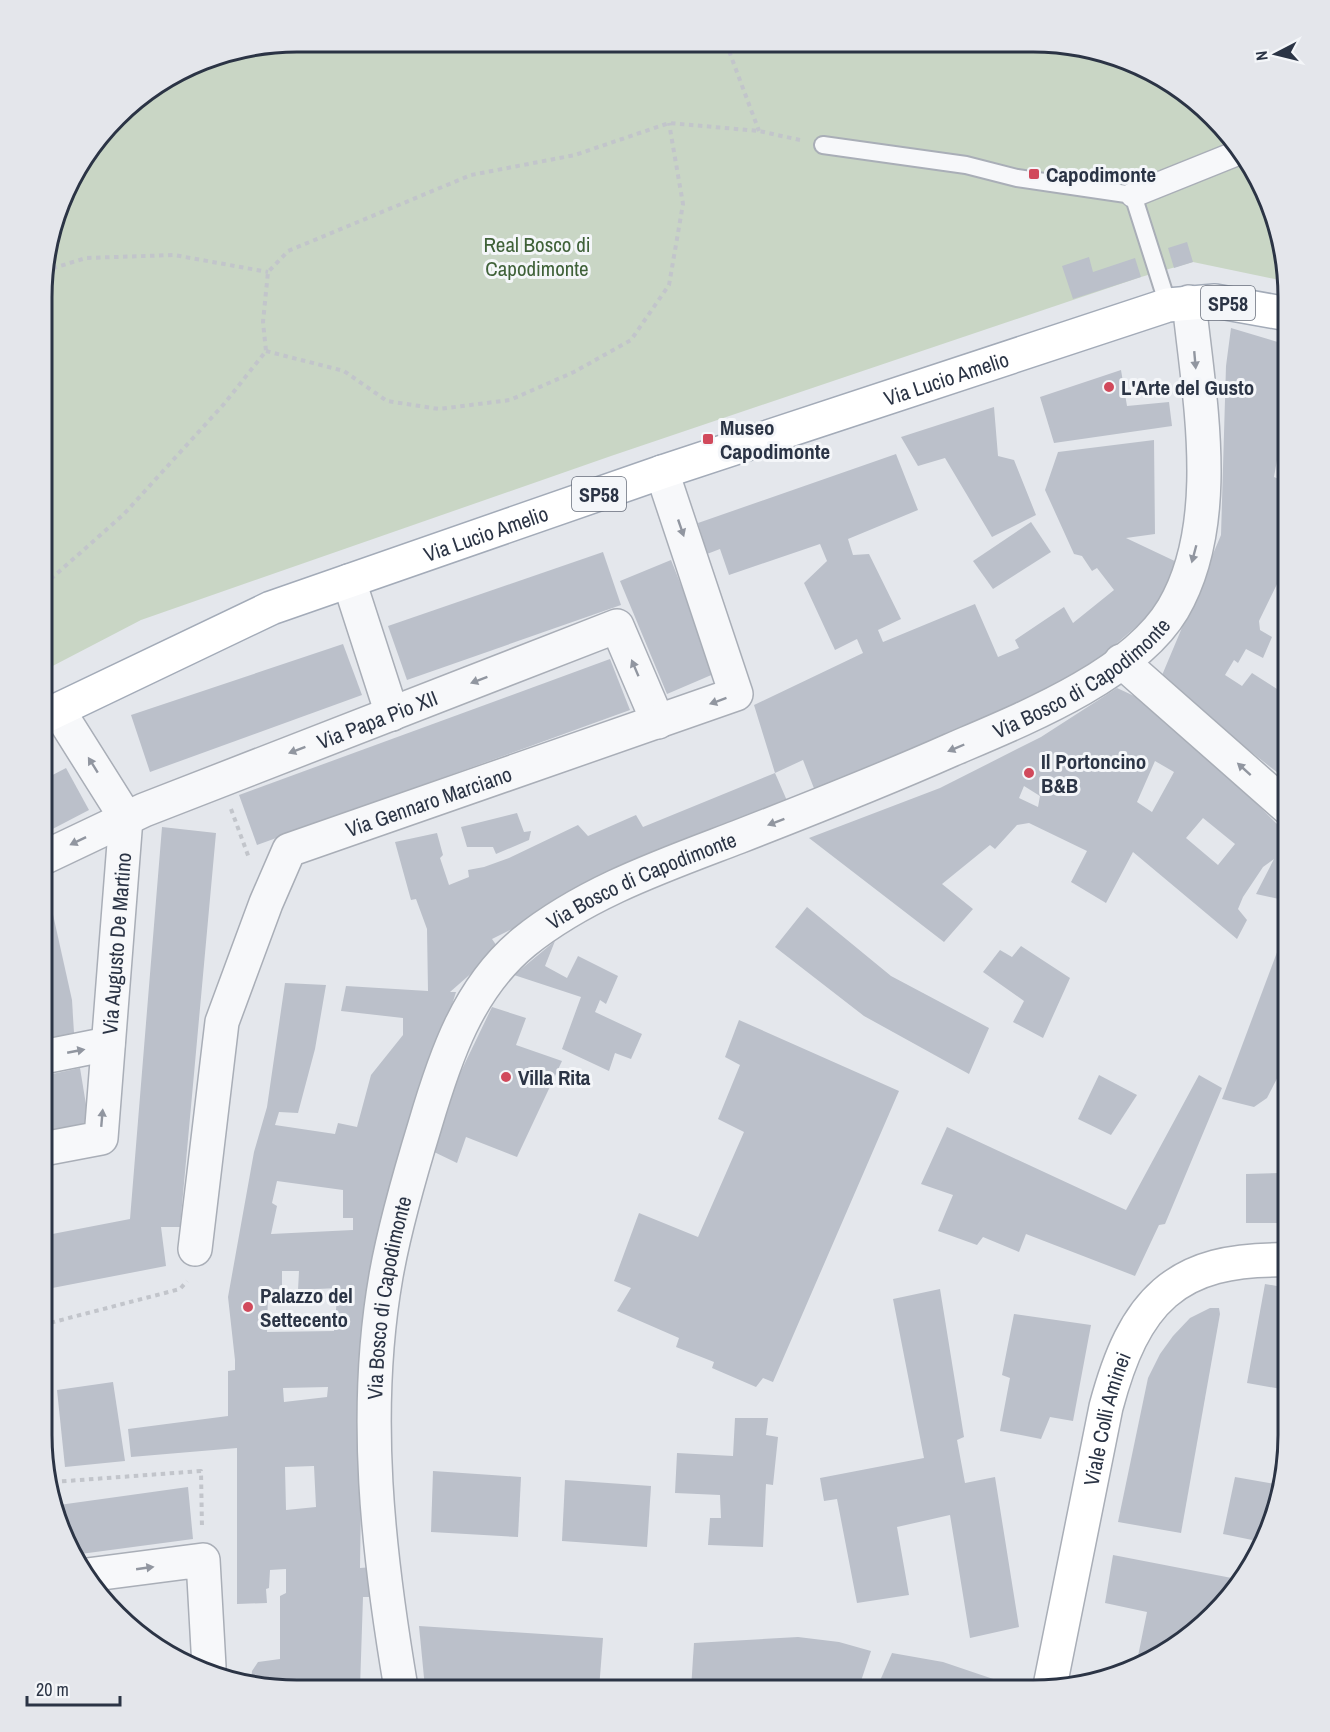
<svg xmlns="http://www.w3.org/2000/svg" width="1330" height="1732" viewBox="0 0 1330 1732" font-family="'Archivo Narrow',sans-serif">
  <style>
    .green { fill: #c9d6c5 }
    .building { fill: #bbc0ca; fill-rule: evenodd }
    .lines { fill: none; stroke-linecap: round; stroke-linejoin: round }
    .service-casing { stroke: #a9aeb7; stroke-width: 20 }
    .pedestrian-casing { stroke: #a9aeb7; stroke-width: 27 }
    .minor-casing { stroke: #a9aeb7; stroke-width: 36 }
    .secondary-casing { stroke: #a9aeb7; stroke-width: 36 }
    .primary-casing { stroke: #a3abb8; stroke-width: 36 }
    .path { stroke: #c2c5cb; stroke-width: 4; stroke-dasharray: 4.5 4.5; stroke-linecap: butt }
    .service { stroke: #f7f8fa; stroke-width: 16 }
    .pedestrian { stroke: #f7f8fa; stroke-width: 24 }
    .minor { stroke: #f7f8fa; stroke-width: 33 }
    .secondary { stroke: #fff; stroke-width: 33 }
    .primary { stroke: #fff; stroke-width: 33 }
    .oneway { fill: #9196a0 }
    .poi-dot { fill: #d1495b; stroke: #f4f6f9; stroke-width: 2 }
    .labels { text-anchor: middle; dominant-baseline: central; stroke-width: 6; stroke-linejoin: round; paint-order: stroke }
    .shield { fill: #f4f6f9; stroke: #676e7b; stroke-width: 1.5 }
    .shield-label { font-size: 20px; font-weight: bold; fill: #2b3445 }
    .poi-label { font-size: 21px; font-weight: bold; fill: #2b3445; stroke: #f4f6f9; text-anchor: start }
    .park-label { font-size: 21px; fill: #3f6138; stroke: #f4f6f9 }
    .street-label { font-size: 21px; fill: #2b3445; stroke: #f4f6f9 }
    .rim { fill: none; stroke: #2b3445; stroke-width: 3 }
  </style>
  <rect width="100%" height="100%" fill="#e4e7ec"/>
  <!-- green -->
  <path class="green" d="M 298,42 L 1066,44 L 1175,85 L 1225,129 L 1261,184 L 1284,281 L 1193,262 L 1141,277 L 611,456 L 141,620 L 43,671 L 44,264 L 76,170 L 129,105 L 215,56 Z"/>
  <!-- building -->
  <g class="building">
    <path d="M 1187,242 L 1193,262 L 1174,268 L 1168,248 Z"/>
    <path d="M 1089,257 L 1093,272 L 1135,258 L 1141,277 L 1073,299 L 1062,266 Z"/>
    <path d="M 1231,328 L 1288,345 L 1288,398 L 1274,477 L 1288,483 L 1288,545 L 1278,582 L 1259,621 L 1260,630 L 1272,637 L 1263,658 L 1246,649 L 1238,663 L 1234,660 L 1225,675 L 1242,686 L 1252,673 L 1288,696 L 1286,741 L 1288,781 L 1160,680 L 1221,535 L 1226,366 Z"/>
    <path d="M 1121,370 L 1127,406 L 1169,402 L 1172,426 L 1054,443 L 1040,397 Z"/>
    <path d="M 994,407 L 998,456 L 1014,460 L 1036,515 L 992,537 L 945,458 L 918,466 L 901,437 Z"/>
    <path d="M 1154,440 L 1155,534 L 1126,538 L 1181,564 L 1158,608 L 1095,662 L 1048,696 L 815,791 L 803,760 L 775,773 L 754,705 L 863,653 L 857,639 L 835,650 L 804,583 L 827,561 L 820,544 L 729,575 L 720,549 L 707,554 L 698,523 L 896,454 L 918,510 L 848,539 L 853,555 L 869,554 L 901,619 L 878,630 L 883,642 L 975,604 L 998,657 L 1019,648 L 1015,640 L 1064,607 L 1073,623 L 1114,590 L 1097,568 L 1092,571 L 1082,556 L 1074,554 L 1045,490 L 1058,452 Z"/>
    <path d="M 1031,522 L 1051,552 L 993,589 L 973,561 Z"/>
    <path d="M 603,552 L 621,605 L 407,680 L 388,626 Z"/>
    <path d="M 671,560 L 716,673 L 667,694 L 620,581 Z"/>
    <path d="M 343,644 L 362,695 L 150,772 L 131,715 Z"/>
    <path d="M 610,659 L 630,710 L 257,845 L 239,795 Z"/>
    <path d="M 1117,688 L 1145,701 L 1191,738 L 1288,835 L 1288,901 L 1256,894 L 1274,859 L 1263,867 L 1243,897 L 1238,909 L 1247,920 L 1237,939 L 1133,852 L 1106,903 L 1071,882 L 1087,851 L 1029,823 L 1017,825 L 995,849 L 990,845 L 942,884 L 973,909 L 944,942 L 809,838 L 940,788 L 1041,737 ZM 1155,761 L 1174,772 L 1152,812 L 1137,802 ZM 1024,786 L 1040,796 L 1038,807 L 1019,798 ZM 1203,818 L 1235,844 L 1218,865 L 1186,838 Z"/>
    <path d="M 66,768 L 89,810 L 43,834 L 43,780 Z"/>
    <path d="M 775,773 L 788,803 L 655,858 L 492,939 L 499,949 L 450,992 L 456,992 L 403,1160 L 363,1359 L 360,1568 L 373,1567 L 372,1597 L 363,1597 L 360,1688 L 264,1688 L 251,1683 L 252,1671 L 258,1662 L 280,1659 L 280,1596 L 286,1593 L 286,1569 L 270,1570 L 269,1588 L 266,1589 L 267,1603 L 237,1604 L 237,1448 L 131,1457 L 128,1429 L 228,1416 L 228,1371 L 235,1370 L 235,1360 L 228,1297 L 254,1152 L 267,1107 L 285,983 L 326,985 L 315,1049 L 298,1113 L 279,1112 L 275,1125 L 335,1134 L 338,1123 L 357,1127 L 371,1075 L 403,1035 L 403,1018 L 341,1011 L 346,986 L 428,991 L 427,929 L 416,899 L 411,900 L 395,842 L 437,833 L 443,855 L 440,858 L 449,885 L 469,877 L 468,870 L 484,867 L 509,858 L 578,825 L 588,836 L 636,815 L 643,827 ZM 277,1181 L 343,1190 L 343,1218 L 353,1218 L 353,1230 L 271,1234 L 277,1206 L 272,1203 ZM 282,1271 L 299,1271 L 298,1290 L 338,1288 L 334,1331 L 267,1332 L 268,1293 L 282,1292 ZM 328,1387 L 327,1397 L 284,1402 L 283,1388 ZM 314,1466 L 316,1507 L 286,1510 L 285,1467 Z"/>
    <path d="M 517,813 L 524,832 L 531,831 L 529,840 L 496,854 L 493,847 L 467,847 L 461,827 Z"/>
    <path d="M 162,827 L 216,833 L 180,1227 L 161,1227 L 166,1266 L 42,1290 L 42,1236 L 130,1219 Z"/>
    <path d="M 46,883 L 72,1000 L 74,1033 L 43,1039 L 43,885 Z"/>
    <path d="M 807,907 L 891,976 L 989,1028 L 969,1074 L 864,1016 L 775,947 Z"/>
    <path d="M 1288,923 L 1288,1057 L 1267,1098 L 1254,1107 L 1222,1099 Z"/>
    <path d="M 555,941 L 545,966 L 567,978 L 578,956 L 618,976 L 606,1004 L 600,1000 L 595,1012 L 642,1034 L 631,1059 L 615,1053 L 609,1071 L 562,1049 L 581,997 L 514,975 Z"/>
    <path d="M 1021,946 L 1070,978 L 1043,1038 L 1013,1022 L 1024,1001 L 983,972 L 1000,950 L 1012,957 Z"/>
    <path d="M 492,1007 L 526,1018 L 516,1045 L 562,1061 L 517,1157 L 466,1137 L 457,1163 L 432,1151 L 451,1092 Z"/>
    <path d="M 739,1020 L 899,1091 L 773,1382 L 763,1378 L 756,1387 L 712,1368 L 714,1362 L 676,1347 L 679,1338 L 617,1311 L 631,1288 L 614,1281 L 639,1213 L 698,1237 L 744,1132 L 718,1119 L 740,1065 L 725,1057 Z"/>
    <path d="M 80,1068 L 89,1123 L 43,1131 L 43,1076 Z"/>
    <path d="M 1099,1075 L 1137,1095 L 1111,1135 L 1078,1119 Z"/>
    <path d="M 1199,1075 L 1222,1088 L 1165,1224 L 1159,1225 L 1135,1276 L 1026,1234 L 1019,1252 L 983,1237 L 977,1245 L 938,1231 L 953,1195 L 921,1184 L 947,1127 L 1126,1210 Z"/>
    <path d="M 1284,1126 L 1288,1126 L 1288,1223 L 1246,1223 L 1246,1174 L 1282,1173 Z"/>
    <path d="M 1265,1284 L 1288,1288 L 1287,1390 L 1247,1383 Z"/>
    <path d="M 940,1289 L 964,1437 L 957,1440 L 965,1483 L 995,1477 L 1019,1627 L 970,1638 L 950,1515 L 897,1527 L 909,1595 L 857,1603 L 837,1499 L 824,1501 L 820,1478 L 924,1458 L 893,1299 Z"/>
    <path d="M 1210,1308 L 1219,1308 L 1220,1314 L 1181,1533 L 1118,1522 L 1148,1378 L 1160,1354 L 1173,1336 L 1190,1318 Z"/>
    <path d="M 1014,1314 L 1091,1325 L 1073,1421 L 1050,1417 L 1041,1439 L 1000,1431 L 1010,1378 L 1002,1375 Z"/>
    <path d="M 113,1382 L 125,1461 L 65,1467 L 57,1390 Z"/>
    <path d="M 735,1418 L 768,1418 L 766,1435 L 778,1437 L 773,1485 L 766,1484 L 763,1547 L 708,1545 L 710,1518 L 721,1518 L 720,1495 L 675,1493 L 677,1453 L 733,1456 Z"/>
    <path d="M 433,1471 L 521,1477 L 518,1537 L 431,1532 Z"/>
    <path d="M 1235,1477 L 1281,1485 L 1275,1516 L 1262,1542 L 1223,1534 Z"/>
    <path d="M 565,1480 L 651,1486 L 647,1547 L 562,1541 Z"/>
    <path d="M 188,1487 L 193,1539 L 73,1555 L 69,1548 L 59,1505 Z"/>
    <path d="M 1113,1555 L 1242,1580 L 1204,1623 L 1201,1622 L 1200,1627 L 1146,1663 L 1136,1666 L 1147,1612 L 1105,1603 Z"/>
    <path d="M 134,1616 L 135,1629 L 122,1618 Z"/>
    <path d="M 419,1626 L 603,1638 L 599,1689 L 425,1688 Z"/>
    <path d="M 798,1637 L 839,1642 L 871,1651 L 858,1690 L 691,1689 L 694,1643 Z"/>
    <path d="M 892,1653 L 943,1662 L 1008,1684 L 1006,1690 L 876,1690 Z"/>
  </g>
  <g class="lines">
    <defs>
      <path id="service" d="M 823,145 L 966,165 L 1017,178 L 1133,195 L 1168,305"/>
      <path id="pedestrian" d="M 1133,195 L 1240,152"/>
      <g id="minor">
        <path d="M 349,581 L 392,714"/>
        <path d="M 1121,661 L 1288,808"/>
        <path id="s1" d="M 43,858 L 144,810 L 617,626 L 658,722"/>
        <path d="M 43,1057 L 108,1044"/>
        <path id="s2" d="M 43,1149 L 101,1138 L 126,818 L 58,710"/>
        <path id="s3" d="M 195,1249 L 222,1022 L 266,903 L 289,850 L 736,694 L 662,472"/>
        <path d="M 87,1575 L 203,1560 L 209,1667"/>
        <path id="s4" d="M 401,1688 C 378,1553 362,1413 386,1276 C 395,1225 410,1174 425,1125 C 445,1057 468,988 524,942 C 586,892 665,865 738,837 C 810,809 881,781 951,750 C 1021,720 1133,676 1173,609 C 1224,522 1199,398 1189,302"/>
      </g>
      <g id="secondary">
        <path id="s5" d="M 1050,1686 L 1106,1407 C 1134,1302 1174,1257 1288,1260"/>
      </g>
      <g id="primary">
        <path id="s6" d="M 43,717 L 271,608 L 662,472 L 1168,305 L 1215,301 L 1288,314"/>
      </g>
    </defs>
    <!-- service casing -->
    <use href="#service" class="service-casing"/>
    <!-- pedestrian casing -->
    <use href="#pedestrian" class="pedestrian-casing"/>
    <!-- minor casing -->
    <use href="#minor" class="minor-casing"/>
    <!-- secondary casing -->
    <use href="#secondary" class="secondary-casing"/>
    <!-- primary casing -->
    <use href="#primary" class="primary-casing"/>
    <!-- path -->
    <g class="path">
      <path d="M 726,43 L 759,131"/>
      <path d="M 44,271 L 86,258 L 174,255 L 268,272"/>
      <path d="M 266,351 L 344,371 L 387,401 L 439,409 L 510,400 L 574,372 L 631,340 L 669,285 L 683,204 L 669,123"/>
      <path d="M 44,585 L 124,514 L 224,404 L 266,351 L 263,322 L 268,272 L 288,251 L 471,175 L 575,155 L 669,123 L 759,131 L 800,140"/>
      <path d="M 231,809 L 249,858"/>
      <path d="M 42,1325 L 180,1289 L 187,1281"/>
      <path d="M 53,1482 L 201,1471 L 202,1529"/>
    </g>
    <!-- service -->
    <use href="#service" class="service"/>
    <!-- pedestrian -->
    <use href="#pedestrian" class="pedestrian"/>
    <!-- minor -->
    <use href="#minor" class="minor"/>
    <!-- secondary -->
    <use href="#secondary" class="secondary"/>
    <!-- primary -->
    <use href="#primary" class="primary"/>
  </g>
  <!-- one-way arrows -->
  <defs><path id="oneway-solid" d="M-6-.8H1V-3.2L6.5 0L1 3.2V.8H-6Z" transform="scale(1.5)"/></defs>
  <g class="oneway">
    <use href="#oneway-solid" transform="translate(1195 360) rotate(85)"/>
    <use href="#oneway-solid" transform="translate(681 528) rotate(71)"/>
    <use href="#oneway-solid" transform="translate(1194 554) rotate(105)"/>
    <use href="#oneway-solid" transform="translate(635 668) rotate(-113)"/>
    <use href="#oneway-solid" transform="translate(479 680) rotate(159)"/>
    <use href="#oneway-solid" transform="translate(718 701) rotate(160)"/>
    <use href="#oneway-solid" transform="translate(956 748) rotate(157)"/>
    <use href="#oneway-solid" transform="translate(297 750) rotate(159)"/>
    <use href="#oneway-solid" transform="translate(93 765) rotate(-122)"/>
    <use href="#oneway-solid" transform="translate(1244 769) rotate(-138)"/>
    <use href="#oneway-solid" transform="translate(776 822) rotate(159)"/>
    <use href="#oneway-solid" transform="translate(78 841) rotate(154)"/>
    <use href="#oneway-solid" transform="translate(76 1051) rotate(-11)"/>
    <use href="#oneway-solid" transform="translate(102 1118) rotate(-85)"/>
    <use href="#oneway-solid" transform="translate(145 1568) rotate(-8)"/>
  </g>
  <!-- markers -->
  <g class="poi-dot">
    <rect x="1028" y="168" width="12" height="12" rx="3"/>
    <circle cx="1109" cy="387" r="6"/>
    <rect x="702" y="433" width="12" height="12" rx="3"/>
    <circle cx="1029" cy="773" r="6"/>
    <circle cx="506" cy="1077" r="6"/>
    <circle cx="248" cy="1307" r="6"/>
  </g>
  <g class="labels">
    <!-- shield labels -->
    <g class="shield">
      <rect x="1201" y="286" width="54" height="34" rx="4.5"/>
      <rect x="572" y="477" width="54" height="34" rx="4.5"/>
    </g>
    <g class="shield-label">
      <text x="1228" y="303">SP58</text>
      <text x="599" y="494">SP58</text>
    </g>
    <!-- poi labels -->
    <g class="poi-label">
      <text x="1046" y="174">Capodimonte</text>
      <text x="1121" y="387">L'Arte del Gusto</text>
      <text x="720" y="427">Museo<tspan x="720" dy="24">Capodimonte</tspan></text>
      <text x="1041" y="761">Il Portoncino<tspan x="1041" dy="24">B&amp;B</tspan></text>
      <text x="518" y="1077">Villa Rita</text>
      <text x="260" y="1295">Palazzo del<tspan x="260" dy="24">Settecento</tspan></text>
    </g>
    <!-- park labels -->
    <g class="park-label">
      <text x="537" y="244">Real Bosco di<tspan x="537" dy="24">Capodimonte</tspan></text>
    </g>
    <!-- street labels -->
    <g class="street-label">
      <text stroke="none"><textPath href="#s6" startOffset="966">Via Lucio Amelio</textPath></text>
      <text stroke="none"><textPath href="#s6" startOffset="480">Via Lucio Amelio</textPath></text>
      <text stroke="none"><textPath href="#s4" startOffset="1401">Via Bosco di Capodimonte</textPath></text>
      <text stroke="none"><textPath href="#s1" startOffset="362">Via Papa Pio XII</textPath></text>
      <text stroke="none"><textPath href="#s3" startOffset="561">Via Gennaro Marciano</textPath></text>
      <text stroke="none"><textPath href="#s4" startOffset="915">Via Bosco di Capodimonte</textPath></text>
      <text stroke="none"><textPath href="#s2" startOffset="254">Via Augusto De Martino</textPath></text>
      <text stroke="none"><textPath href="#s4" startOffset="393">Via Bosco di Capodimonte</textPath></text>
      <text stroke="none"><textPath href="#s5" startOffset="273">Viale Colli Aminei</textPath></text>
    </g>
  </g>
  <!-- crop -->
  <path d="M0 0H1330V1732H0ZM297 52H1033A245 245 0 0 1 1278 297V1435A245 245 0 0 1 1033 1680H297A245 245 0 0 1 52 1435V297A245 245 0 0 1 297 52Z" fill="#e4e6eb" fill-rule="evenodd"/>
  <path class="rim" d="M297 52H1033A245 245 0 0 1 1278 297V1435A245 245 0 0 1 1033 1680H297A245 245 0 0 1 52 1435V297A245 245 0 0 1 297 52Z"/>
  <!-- north arrow -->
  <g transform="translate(1276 54) rotate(263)" stroke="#f4f6f9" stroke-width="4.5" paint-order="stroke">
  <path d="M0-4.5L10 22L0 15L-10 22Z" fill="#2b3445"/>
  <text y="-9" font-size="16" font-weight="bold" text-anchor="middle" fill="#2b3445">N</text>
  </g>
  <!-- scale -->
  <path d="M27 1696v9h93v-9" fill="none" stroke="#2b3445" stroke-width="3"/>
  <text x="36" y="1696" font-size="18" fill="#2b3445" stroke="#f4f6f9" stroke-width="4.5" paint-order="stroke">20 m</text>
</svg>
